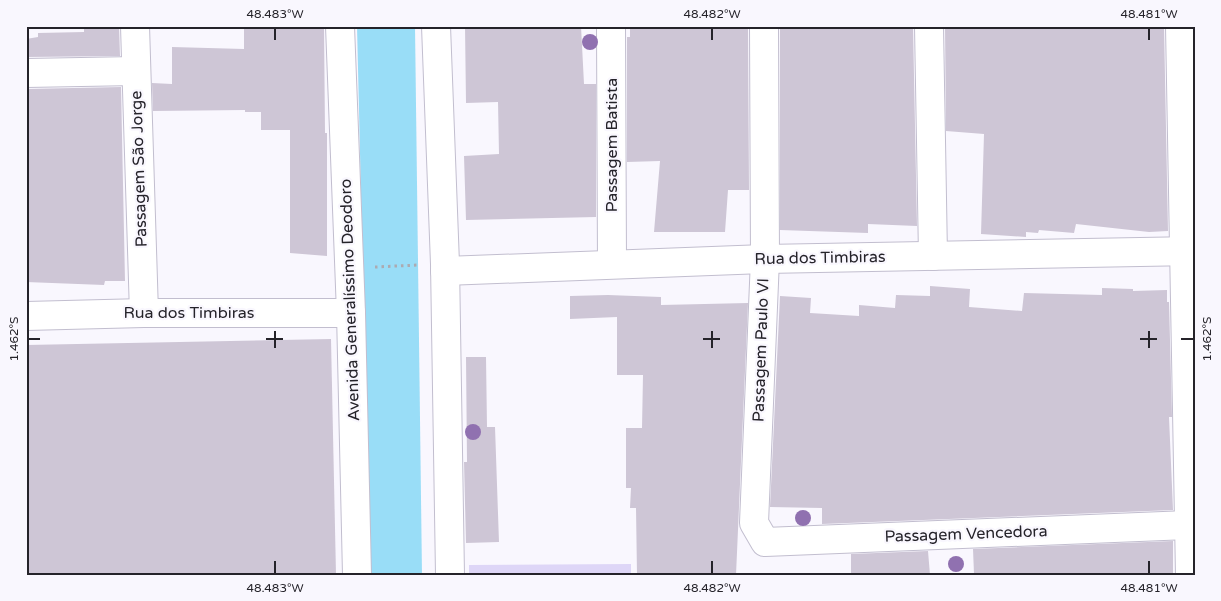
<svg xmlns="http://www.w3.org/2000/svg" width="1221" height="601" viewBox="0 0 1221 601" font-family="'Varela Round',sans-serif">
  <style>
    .green { fill: #ded6f7 }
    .water { fill: #99ddf7 }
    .building { fill: #cec6d6 }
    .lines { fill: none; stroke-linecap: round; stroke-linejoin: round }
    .street-casing { stroke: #c2becf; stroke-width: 30 }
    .path { stroke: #acaab1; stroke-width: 3; stroke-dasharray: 2.5 4; stroke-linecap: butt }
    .street { stroke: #fff; stroke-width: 28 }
    .tree { fill: #9071b0 }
    .ticks { fill: none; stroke: #25232a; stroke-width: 2 }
    .labels { text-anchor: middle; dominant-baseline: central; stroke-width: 4.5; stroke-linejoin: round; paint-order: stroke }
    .street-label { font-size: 16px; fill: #25232a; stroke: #f9f7fe }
    .neatline { fill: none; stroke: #25232a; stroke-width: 2 }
    .ticks-label { font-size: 12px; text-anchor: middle; fill: #25232a }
  </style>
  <rect width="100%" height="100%" fill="#f9f7fe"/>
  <!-- green -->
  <path class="green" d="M 631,564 L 631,575 L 469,575 L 469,565 Z"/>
  <!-- water -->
  <path class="water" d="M 357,26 L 415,26 L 422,575 L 370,575 Z"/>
  <!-- building -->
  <g class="building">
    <path d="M 84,26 L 119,26 L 120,56 L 26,57 L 26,39 L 38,37 L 38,33 L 84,32 Z"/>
    <path d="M 244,26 L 324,26 L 325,133 L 327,133 L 327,256 L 290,253 L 290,130 L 261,130 L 261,112 L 245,112 L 245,110 L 153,111 L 152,83 L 172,84 L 172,47 L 244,49 Z"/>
    <path d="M 465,26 L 581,26 L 584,84 L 596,84 L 596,217 L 466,220 L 464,156 L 499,154 L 498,102 L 466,103 Z"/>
    <path d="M 630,26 L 748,28 L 749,190 L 728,190 L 725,232 L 654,232 L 660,161 L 627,162 L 627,37 L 630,37 Z"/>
    <path d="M 913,26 L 917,226 L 868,224 L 868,233 L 780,230 L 780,28 Z"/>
    <path d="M 945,26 L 1164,26 L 1168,231 L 1149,232 L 1076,224 L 1074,233 L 1039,230 L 1038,233 L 1026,232 L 1026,237 L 981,234 L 984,134 L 946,131 Z"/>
    <path d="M 121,87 L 125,281 L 105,281 L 104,285 L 26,282 L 26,89 Z"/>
    <path d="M 930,286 L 970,289 L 969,307 L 1022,311 L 1024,293 L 1102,295 L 1102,288 L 1133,289 L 1133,291 L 1167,290 L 1167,302 L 1169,302 L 1172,417 L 1169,417 L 1173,510 L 822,524 L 822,508 L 770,507 L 780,296 L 811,298 L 810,313 L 859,316 L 859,305 L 895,308 L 896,295 L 930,296 Z"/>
    <path d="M 608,295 L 661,297 L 661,305 L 748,303 L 736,575 L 637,575 L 636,508 L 630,508 L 631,488 L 626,488 L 626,428 L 642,428 L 643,375 L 617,375 L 617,317 L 570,319 L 570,296 Z"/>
    <path d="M 331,339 L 336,575 L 26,575 L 26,345 Z"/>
    <path d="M 466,357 L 486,357 L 487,427 L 495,427 L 499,542 L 466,543 L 464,462 L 467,462 Z"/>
    <path d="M 1173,541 L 1173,575 L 974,574 L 973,549 Z"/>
    <path d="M 928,551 L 930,575 L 851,575 L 851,554 Z"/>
  </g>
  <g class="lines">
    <defs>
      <g id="street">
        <path d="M 135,26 L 144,313"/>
        <path d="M 340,26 L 351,313 L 357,575"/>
        <path d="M 436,26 L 445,264 L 450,575"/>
        <path d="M 611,26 L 612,264"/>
        <path d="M 764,26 L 765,259 L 754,523 L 765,542 L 1188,525"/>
        <path d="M 929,26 L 933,256"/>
        <path d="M 1180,26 L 1190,575"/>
        <path d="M 26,73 L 136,71"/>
        <path d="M 445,271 L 765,259 L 1195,251"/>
        <path d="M 26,316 L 144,313 L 351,313"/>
      </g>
    </defs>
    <!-- street casing -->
    <use href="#street" class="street-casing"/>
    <!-- path -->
    <path class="path" d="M 375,267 L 419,265"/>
    <!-- street -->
    <use href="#street" class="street"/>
  </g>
  <!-- trees -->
  <g class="tree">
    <circle cx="590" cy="42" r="8"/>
    <circle cx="473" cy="432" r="8"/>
    <circle cx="803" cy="518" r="8"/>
    <circle cx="956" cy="564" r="8"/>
  </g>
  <!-- ticks -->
  <path class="ticks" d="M 275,28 L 275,40M 712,28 L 712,40M 1149,28 L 1149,40M 275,331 L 275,348M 712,331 L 712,348M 1149,331 L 1149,348M 28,339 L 40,339M 266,339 L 283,339M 703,339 L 720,339M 1140,339 L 1157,339M 1181,339 L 1194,339M 275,561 L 275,574M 712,561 L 712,574M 1149,561 L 1149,574"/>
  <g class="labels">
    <!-- street labels -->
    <g class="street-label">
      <text transform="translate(612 145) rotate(-90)">Passagem Batista</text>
      <text transform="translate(139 169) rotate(-92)">Passagem São Jorge</text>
      <text transform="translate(820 258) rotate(-1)">Rua dos Timbiras</text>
      <text transform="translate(350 300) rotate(-92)">Avenida Generalíssimo Deodoro</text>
      <text x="189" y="313">Rua dos Timbiras</text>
      <text transform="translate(761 350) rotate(-88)">Passagem Paulo VI</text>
      <text transform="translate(966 534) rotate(-2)">Passagem Vencedora</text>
    </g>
  </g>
  <!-- border -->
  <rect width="1221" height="601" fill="none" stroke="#f9f7fe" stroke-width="55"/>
  <rect x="28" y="28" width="1166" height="546" class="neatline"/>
  <g class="ticks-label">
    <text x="275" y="18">48.483°W</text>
    <text x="712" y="18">48.482°W</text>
    <text x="1149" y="18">48.481°W</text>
    <text transform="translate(14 339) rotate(-90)" y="4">1.462°S</text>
    <text transform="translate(1207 339) rotate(-90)" y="4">1.462°S</text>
    <text x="275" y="592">48.483°W</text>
    <text x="712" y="592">48.482°W</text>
    <text x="1149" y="592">48.481°W</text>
  </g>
</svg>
